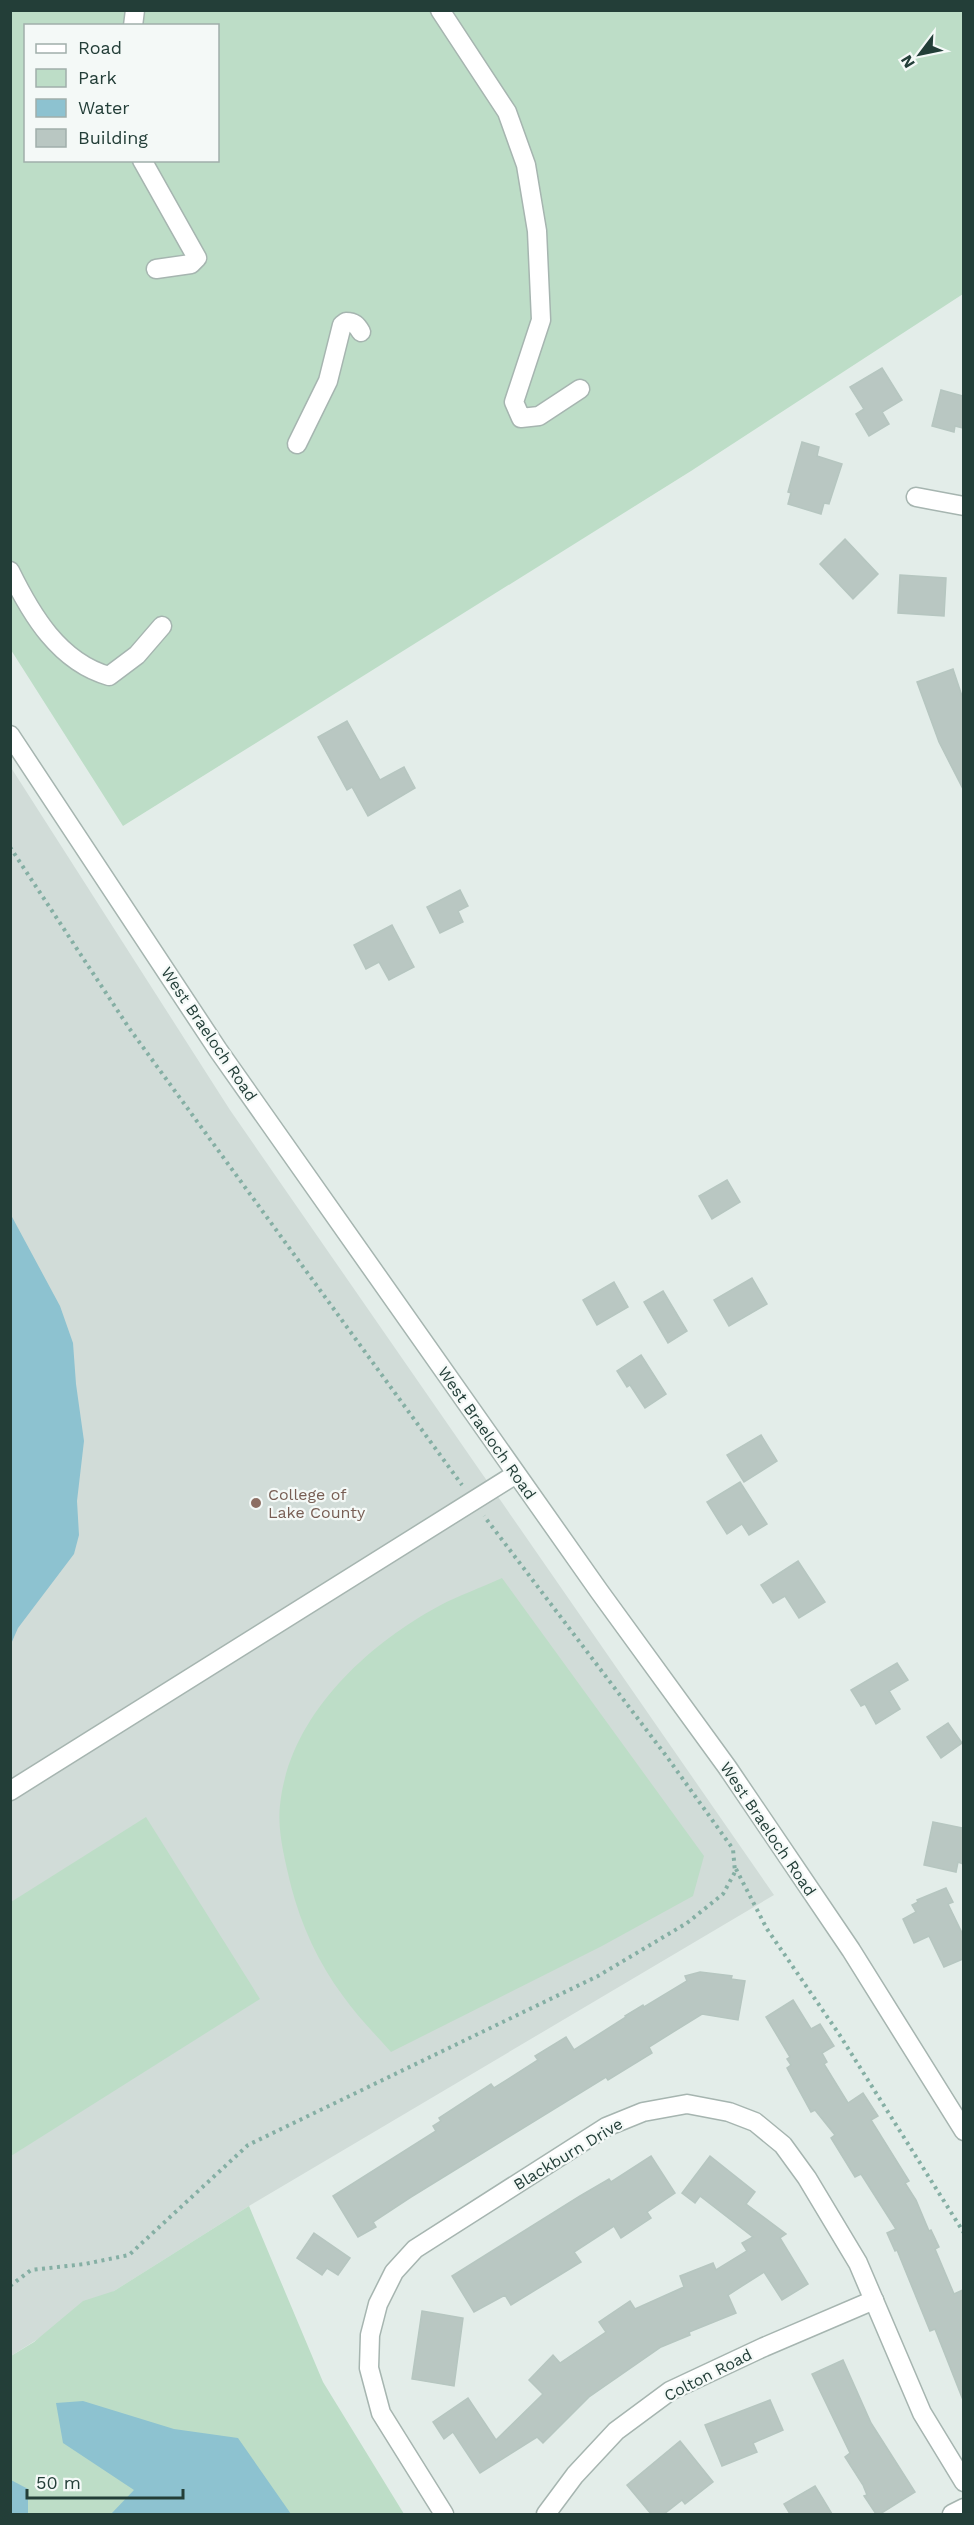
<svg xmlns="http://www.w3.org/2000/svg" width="974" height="2525" viewBox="0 0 974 2525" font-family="'Work Sans',sans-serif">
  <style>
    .built { fill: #d1dcd8 }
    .green { fill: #bdddc7; fill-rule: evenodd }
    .water { fill: #8dc2d0 }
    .building { fill: #b9c7c2; stroke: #b6c6c0; stroke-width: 1.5 }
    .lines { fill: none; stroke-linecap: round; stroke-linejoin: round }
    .minor-casing { stroke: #a6b5b0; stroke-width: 21 }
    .path { stroke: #85afa4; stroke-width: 4; stroke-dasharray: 3 4.5; stroke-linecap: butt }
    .minor { stroke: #fff; stroke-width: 18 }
    .education-dot { fill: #8d6e63; stroke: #f4f9f7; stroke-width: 2 }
    .labels { text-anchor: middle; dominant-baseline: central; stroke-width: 4.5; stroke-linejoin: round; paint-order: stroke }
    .street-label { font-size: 16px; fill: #233e38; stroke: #f4f9f7 }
    .education-label { font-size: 16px; fill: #785e54; stroke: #f4f9f7; text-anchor: start }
  </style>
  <rect width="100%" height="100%" fill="#e3ede9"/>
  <!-- built -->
  <path class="built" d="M 10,766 L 230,1110 L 774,1895 L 249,2206 L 11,2356 Z"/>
  <!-- green -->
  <g class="green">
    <path d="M 11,11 L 963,11 L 963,294 L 691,471 L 123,826 L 11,650 ZM 26,26 L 218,26 L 218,160 L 26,160 Z"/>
    <path d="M 502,1578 L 704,1856 L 693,1896 L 602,1946 L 391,2052 C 375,2034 357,2016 343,1996 C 319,1964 301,1925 291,1886 C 285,1860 277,1831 280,1805 C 289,1717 365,1646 439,1606 C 459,1595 481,1588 502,1578 Z"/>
    <path d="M 146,1817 L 260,1999 L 11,2156 L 11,1902 Z"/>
    <path d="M 249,2206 L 323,2382 L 404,2514 L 11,2514 L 11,2356 L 34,2342 L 83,2301 L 114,2291 Z"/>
  </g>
  <!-- water -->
  <g class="water">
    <path d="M 11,1215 L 60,1306 L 73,1343 L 76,1384 L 84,1441 L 77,1501 L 79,1535 L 74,1554 L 18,1628 L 11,1644 Z"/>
    <path d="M 83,2401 L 174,2429 L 238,2438 L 291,2514 L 111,2514 L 134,2490 L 63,2443 L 56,2403 Z"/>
    <path d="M 11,2480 L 28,2489 L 28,2514 L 11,2514 Z"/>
  </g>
  <!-- building -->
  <g class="building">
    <path d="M 882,368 L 902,400 L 882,412 L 889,424 L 869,436 L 856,414 L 864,409 L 850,387 Z"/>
    <path d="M 941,390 L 963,396 L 963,428 L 955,426 L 954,432 L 932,426 Z"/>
    <path d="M 802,442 L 819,447 L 817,456 L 842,464 L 829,504 L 824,503 L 821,514 L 788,504 L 791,493 L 788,492 Z"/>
    <path d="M 845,539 L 878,574 L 853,599 L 820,564 Z"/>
    <path d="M 900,575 L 946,578 L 944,616 L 898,613 Z"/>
    <path d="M 953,669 L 963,699 L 963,789 L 939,742 L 917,682 Z"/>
    <path d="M 347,721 L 380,780 L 404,767 L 415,788 L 368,816 L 352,787 L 347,790 L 318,737 Z"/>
    <path d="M 460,890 L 468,906 L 458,911 L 463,922 L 440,933 L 427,907 Z"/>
    <path d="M 392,925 L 414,967 L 389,980 L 379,962 L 366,969 L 354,945 Z"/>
    <path d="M 727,1180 L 740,1202 L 712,1219 L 699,1196 Z"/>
    <path d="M 752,1278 L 767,1304 L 729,1326 L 714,1300 Z"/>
    <path d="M 614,1282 L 628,1307 L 597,1325 L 583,1300 Z"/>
    <path d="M 663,1291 L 687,1331 L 668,1343 L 644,1302 Z"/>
    <path d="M 641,1355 L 666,1394 L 645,1408 L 630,1385 L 627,1387 L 617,1371 Z"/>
    <path d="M 761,1435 L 777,1461 L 744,1482 L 727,1455 Z"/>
    <path d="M 740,1482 L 767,1524 L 749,1535 L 742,1524 L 727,1534 L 707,1502 Z"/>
    <path d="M 798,1561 L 825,1602 L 799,1618 L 785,1596 L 773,1603 L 761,1585 Z"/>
    <path d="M 897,1663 L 908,1680 L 889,1691 L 900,1709 L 876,1724 L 865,1704 L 861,1706 L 851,1690 Z"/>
    <path d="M 948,1723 L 962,1743 L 941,1758 L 927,1737 Z"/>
    <path d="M 933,1822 L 963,1828 L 963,1864 L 958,1862 L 956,1872 L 924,1865 Z"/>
    <path d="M 946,1888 L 953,1902 L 948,1904 L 963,1935 L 963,1959 L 944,1967 L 929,1936 L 914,1943 L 903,1919 L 916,1912 L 912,1905 L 918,1902 L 917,1900 Z"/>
    <path d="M 700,1972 L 732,1976 L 731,1979 L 745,1981 L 738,2020 L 702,2014 L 649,2047 L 652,2053 L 608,2080 L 606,2077 L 411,2197 L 373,2222 L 376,2227 L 358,2237 L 333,2196 L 436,2131 L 433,2126 L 441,2121 L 439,2118 L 491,2084 L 494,2088 L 538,2060 L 535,2056 L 566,2037 L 574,2050 L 626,2017 L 625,2016 L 643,2005 L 644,2007 L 687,1981 L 685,1976 Z"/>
    <path d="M 793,2000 L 811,2029 L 820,2024 L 834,2046 L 822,2053 L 827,2062 L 824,2064 L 848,2103 L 863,2093 L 878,2116 L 871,2120 L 909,2181 L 905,2183 L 916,2200 L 929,2231 L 931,2230 L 939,2247 L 935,2249 L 954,2294 L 963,2290 L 963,2400 L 935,2329 L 930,2331 L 897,2250 L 895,2251 L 887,2233 L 896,2229 L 861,2174 L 855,2177 L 831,2138 L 835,2135 L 815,2110 L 811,2112 L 787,2068 L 791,2065 L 787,2059 L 790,2057 L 766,2017 Z"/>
    <path d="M 651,2156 L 675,2193 L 647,2212 L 651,2218 L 621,2238 L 614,2226 L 574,2252 L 581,2262 L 511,2305 L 505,2295 L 474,2312 L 452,2276 L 580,2196 L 609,2179 L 611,2182 Z"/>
    <path d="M 710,2156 L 755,2192 L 746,2204 L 786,2234 L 780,2238 L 808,2284 L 782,2300 L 764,2272 L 728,2295 L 736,2313 L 689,2332 L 690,2335 L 661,2347 L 589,2397 L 543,2443 L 537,2437 L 480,2473 L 453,2432 L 444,2439 L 433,2422 L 468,2398 L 496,2440 L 543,2394 L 529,2380 L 553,2355 L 560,2363 L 606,2332 L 599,2322 L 630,2301 L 635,2309 L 684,2287 L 680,2276 L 713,2263 L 716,2270 L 747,2251 L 742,2243 L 753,2237 L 700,2196 L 695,2203 L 682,2193 Z"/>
    <path d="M 314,2233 L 350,2258 L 338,2275 L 327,2268 L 322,2275 L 297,2258 Z"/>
    <path d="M 422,2311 L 463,2318 L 454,2386 L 412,2379 Z"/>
    <path d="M 843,2360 L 871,2423 L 915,2492 L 880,2514 L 876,2514 L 864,2496 L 867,2495 L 863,2485 L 845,2457 L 850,2453 L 812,2374 Z"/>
    <path d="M 770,2400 L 783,2430 L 753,2443 L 757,2452 L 722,2466 L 705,2425 Z"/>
    <path d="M 680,2441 L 713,2482 L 685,2504 L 682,2500 L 664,2514 L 651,2514 L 627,2485 Z"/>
    <path d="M 815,2486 L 832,2514 L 790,2514 L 784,2504 Z"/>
  </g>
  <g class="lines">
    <defs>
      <g id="minor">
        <path d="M 440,10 L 507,112 L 526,165 L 537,231 L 541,320 L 514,402 L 521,418 L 539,416 L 580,389"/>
        <path d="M 133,26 L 135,10"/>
        <path d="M 142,160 L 197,258 L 191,264 L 156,269"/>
        <path d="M 297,444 L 328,381 L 342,325 L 346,322 C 354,322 357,325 361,332"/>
        <path d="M 916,497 L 964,506"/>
        <path d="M 10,571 C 31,614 59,662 109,676 L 137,655 L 162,626"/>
        <path d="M 10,735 L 218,1050 L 599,1591 L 727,1767 L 851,1950 L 964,2131"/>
        <path d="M 10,1791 L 516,1474"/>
        <path d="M 444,2514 L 381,2413 L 369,2368 L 370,2335 L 378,2304 L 394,2272 L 415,2249 L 606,2127 L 643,2112 L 687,2104 L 729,2112 L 755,2122 L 783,2145 L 807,2178 L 858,2263 L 922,2413 L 964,2482"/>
        <path d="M 546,2514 L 575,2475 L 616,2431 L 670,2391 L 764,2347 L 874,2300"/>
        <path d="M 952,2514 L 964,2508"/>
      </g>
    </defs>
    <!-- minor casing -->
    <use href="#minor" class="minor-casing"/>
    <!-- path -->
    <g class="path">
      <path d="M 10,847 L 129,1028 L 462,1485"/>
      <path d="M 736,1869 L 767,1929 L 839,2034 L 964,2233"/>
      <path d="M 10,2286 L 31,2270 L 85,2264 L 129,2255 L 248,2145 L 598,1976 L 687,1923 L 723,1894 L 735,1872 L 733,1849 L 667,1757 L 484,1516"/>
    </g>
    <!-- minor -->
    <use href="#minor" class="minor"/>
  </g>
  <!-- markers -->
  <circle class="education-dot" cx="256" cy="1503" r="6"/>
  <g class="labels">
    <!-- street labels -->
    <g class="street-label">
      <text transform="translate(209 1034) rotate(56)">West Braeloch Road</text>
      <text transform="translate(487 1433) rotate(55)">West Braeloch Road</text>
      <text transform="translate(768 1829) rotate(56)">West Braeloch Road</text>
      <text transform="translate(568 2154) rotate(-31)">Blackburn Drive</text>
      <text transform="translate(708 2375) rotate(-27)">Colton Road</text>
    </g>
    <!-- education labels -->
    <g class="education-label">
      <text x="268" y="1494">College of<tspan x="268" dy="18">Lake County</tspan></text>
    </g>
  </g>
  <!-- border -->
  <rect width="974" height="2525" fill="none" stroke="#233e38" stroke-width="24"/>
  <!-- legend -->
  <rect x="24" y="24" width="195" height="138" fill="#f4f9f7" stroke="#a0aeab" stroke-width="1.5"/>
  <rect x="36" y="44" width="30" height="9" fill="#ffffff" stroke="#a0aeab" stroke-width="1.5"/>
  <text x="78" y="54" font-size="18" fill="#233e38">Road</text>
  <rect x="36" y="69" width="30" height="18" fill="#bdddc7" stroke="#a0aeab" stroke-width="1.5"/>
  <text x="78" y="84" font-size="18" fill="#233e38">Park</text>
  <rect x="36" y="99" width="30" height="18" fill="#8dc2d0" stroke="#a0aeab" stroke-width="1.5"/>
  <text x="78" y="114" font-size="18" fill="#233e38">Water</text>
  <rect x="36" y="129" width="30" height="18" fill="#b9c7c2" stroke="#a0aeab" stroke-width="1.5"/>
  <text x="78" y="144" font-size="18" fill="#233e38">Building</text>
  <!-- north arrow -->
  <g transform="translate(920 54) rotate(238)" stroke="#f4f9f7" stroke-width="4.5" paint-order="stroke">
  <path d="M0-4.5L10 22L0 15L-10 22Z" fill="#233e38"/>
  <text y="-9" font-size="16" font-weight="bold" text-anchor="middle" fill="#233e38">N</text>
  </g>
  <!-- scale -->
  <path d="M27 2489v9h156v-9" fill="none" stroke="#233e38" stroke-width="3"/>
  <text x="36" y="2489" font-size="18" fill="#233e38" stroke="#f4f9f7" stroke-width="4.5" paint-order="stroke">50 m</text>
</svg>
